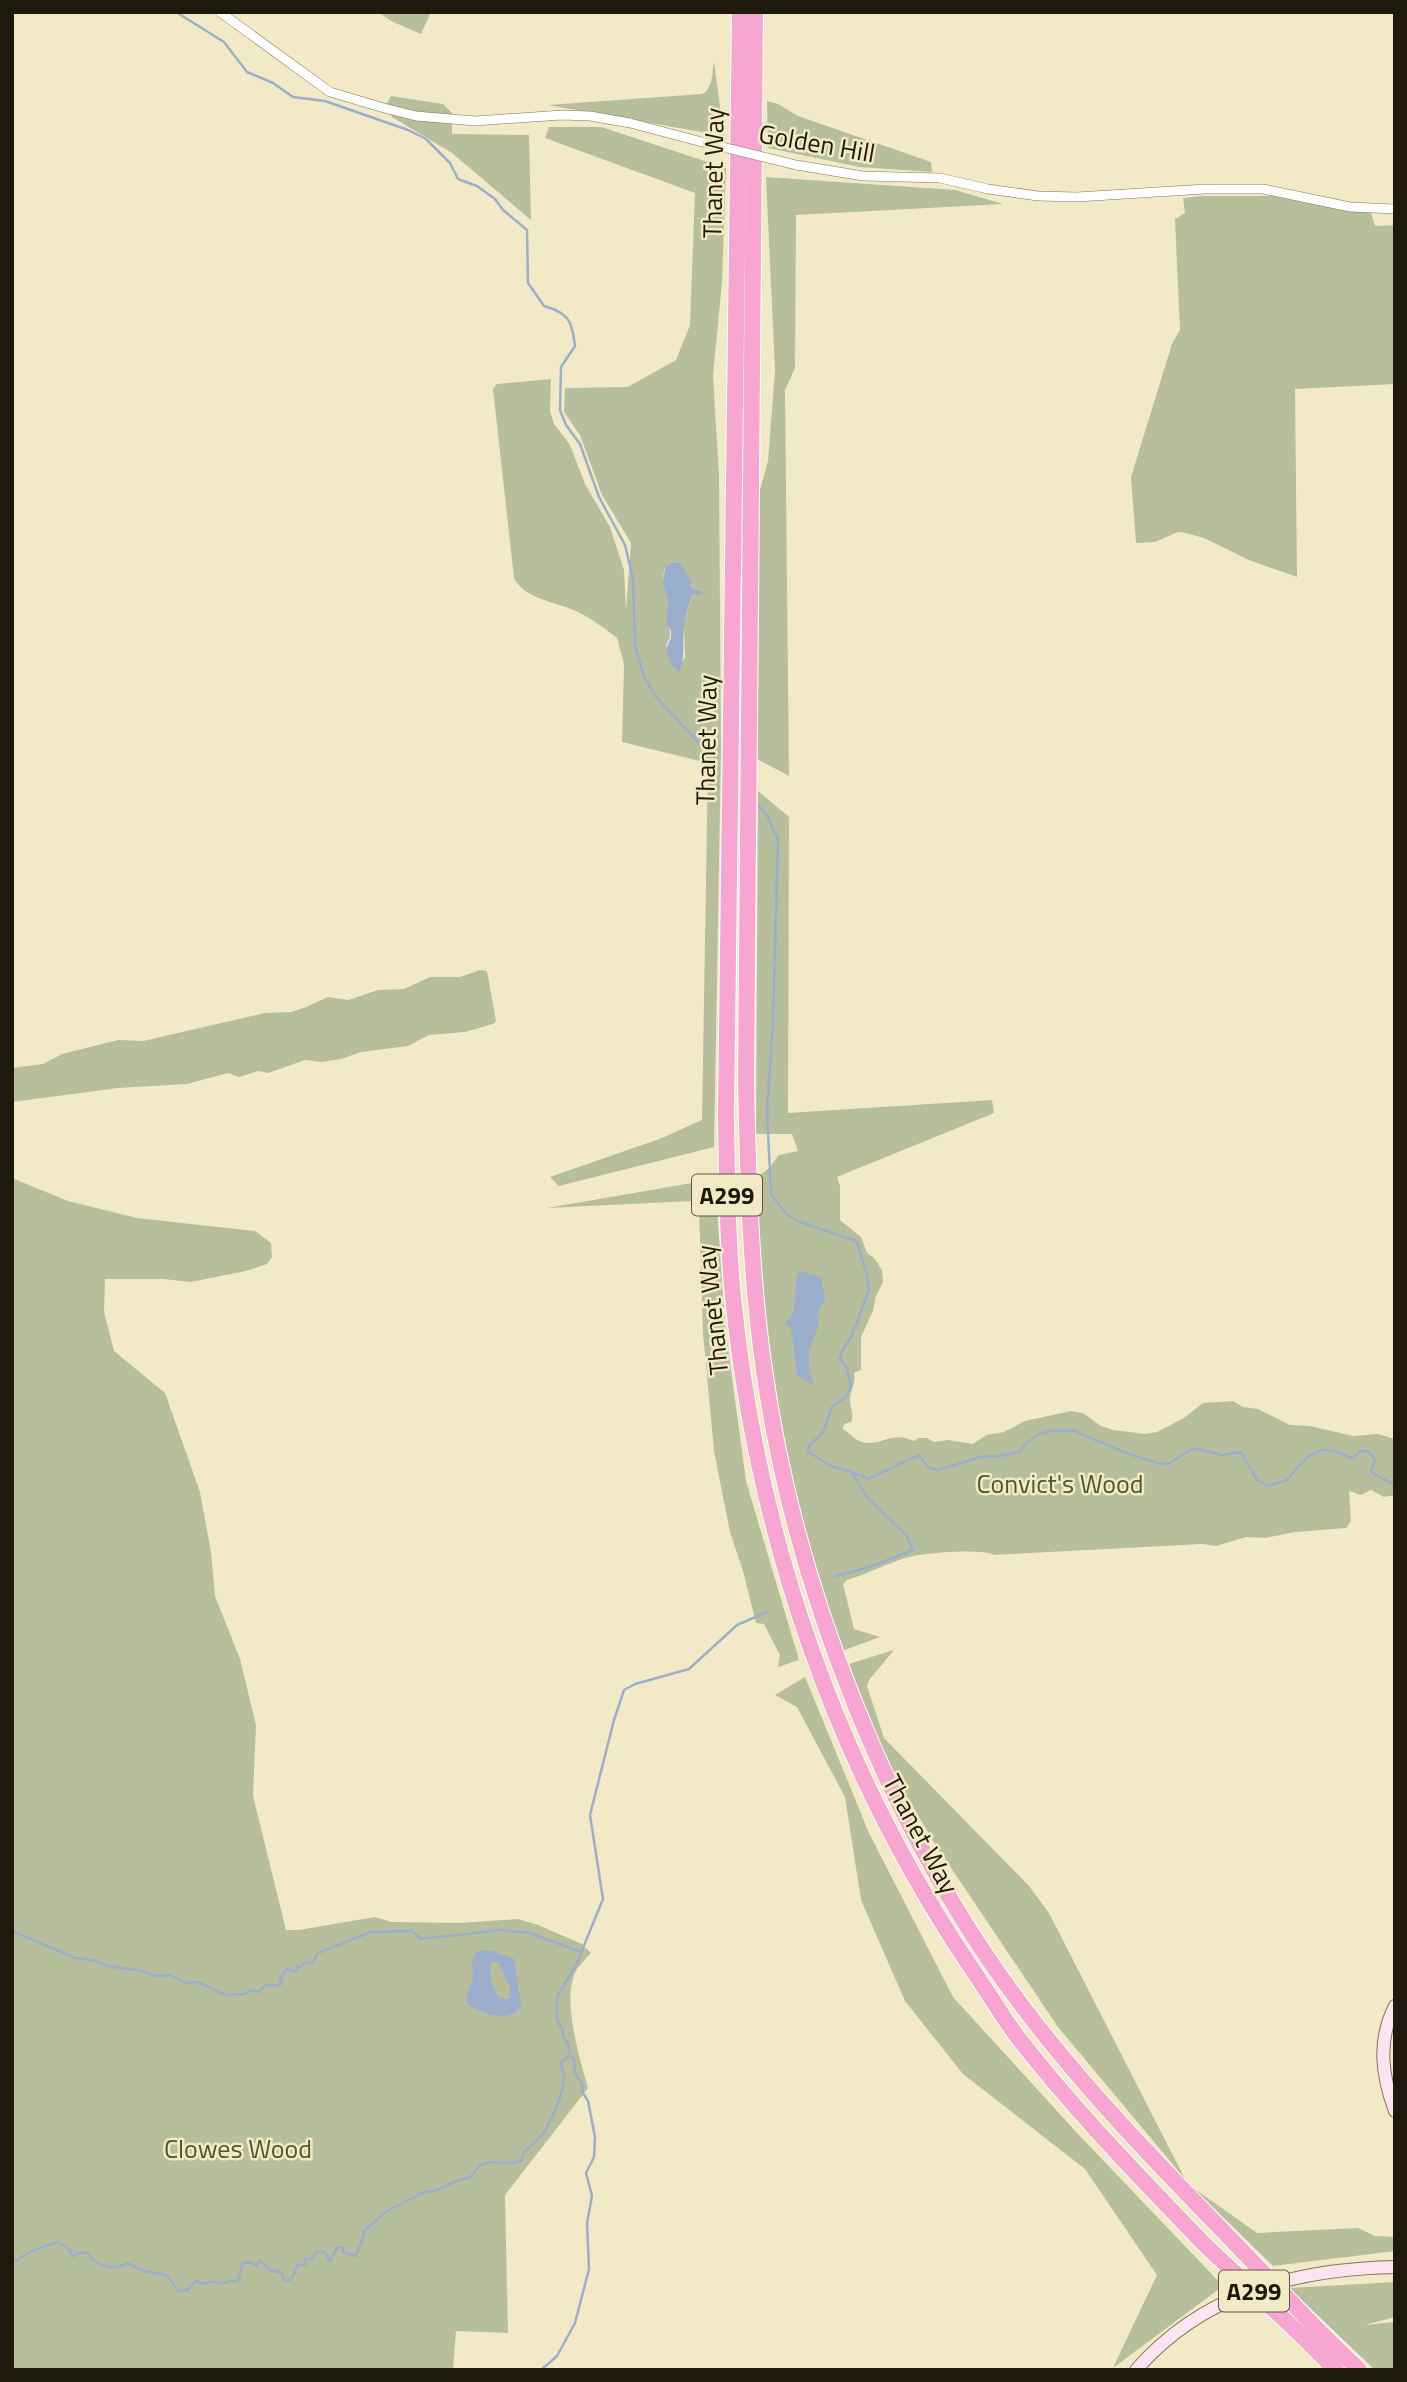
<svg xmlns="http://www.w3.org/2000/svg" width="1407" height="2382" viewBox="0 0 1407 2382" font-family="'Titillium Web',sans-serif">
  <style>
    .green { fill: #b6be9c; fill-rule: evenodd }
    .water { fill: #9baecc; fill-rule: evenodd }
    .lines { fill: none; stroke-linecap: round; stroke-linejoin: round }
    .stream { stroke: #9baecc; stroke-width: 2.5 }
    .street-casing { stroke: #7f7758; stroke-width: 10 }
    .secondary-casing { stroke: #7f7758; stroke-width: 14 }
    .highway-casing { stroke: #fff; stroke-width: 18 }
    .street { stroke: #fff; stroke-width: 9 }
    .secondary { stroke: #fce4f1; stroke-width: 12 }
    .highway { stroke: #f6a6d0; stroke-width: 16 }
    .street-bridge-casing { stroke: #7f7758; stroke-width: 10; stroke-linecap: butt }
    .highway-bridge-casing { stroke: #fff; stroke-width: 18; stroke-linecap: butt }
    .street-bridge { stroke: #fff; stroke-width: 9 }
    .highway-bridge { stroke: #f6a6d0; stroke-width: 16 }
    .labels { text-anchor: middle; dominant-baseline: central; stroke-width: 5; stroke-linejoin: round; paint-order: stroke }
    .shield { fill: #f2eac7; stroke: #5d5845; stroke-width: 2 }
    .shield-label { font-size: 24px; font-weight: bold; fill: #1d1a0d }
    .street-label { font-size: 26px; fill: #1d1a0d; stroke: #f2eac7 }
    .park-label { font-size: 26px; fill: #4f5923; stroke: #f2eac7 }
  </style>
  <rect width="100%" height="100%" fill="#f2eac7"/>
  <!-- green -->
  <g class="green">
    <path d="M 378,12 L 431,12 L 421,34 L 391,21 Z"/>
    <path d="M 714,62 L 724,136 L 548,105 L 702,94 C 713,89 712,73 714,62 Z"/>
    <path d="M 391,96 L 443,104 L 452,113 L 452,134 L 529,135 L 531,220 L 452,153 L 392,117 L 387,104 Z"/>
    <path d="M 767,101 L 778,104 L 798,116 L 931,162 L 932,172 L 860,167 L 768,148 Z"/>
    <path d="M 549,127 L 601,127 L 726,168 L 722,282 L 713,376 L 719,475 L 721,749 L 714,1147 L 559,1186 L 550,1177 L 662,1138 L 702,1120 L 708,763 L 622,742 L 624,664 L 617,638 C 604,628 591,618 576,611 C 556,602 524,599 514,578 L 493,389 L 497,384 L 551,379 L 550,411 L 554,424 L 570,445 L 585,484 L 610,527 L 624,570 L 626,610 L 631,543 L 602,495 L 580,435 L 564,412 L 565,388 L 628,387 L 676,360 L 690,325 L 695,193 L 545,138 ZM 671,563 L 679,563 L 691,581 L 692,588 L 702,591 L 702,593 L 692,595 L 684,625 L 685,657 L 677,671 L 666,645 C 672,636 670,633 668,624 C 666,617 670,608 668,601 C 666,588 661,580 665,567 Z"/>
    <path d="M 766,177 L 955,190 L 1003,204 L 796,215 L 795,368 L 785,390 L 789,776 L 757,759 L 758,497 L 768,461 L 775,370 Z"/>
    <path d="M 1202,196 L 1284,196 L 1301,202 L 1371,213 L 1375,226 L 1395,225 L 1395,384 L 1295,389 L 1297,577 L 1249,560 L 1204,538 L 1186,533 L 1178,532 L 1155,542 L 1136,543 L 1131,477 L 1172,344 L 1180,330 L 1175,219 L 1185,213 L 1183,198 Z"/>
    <path d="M 758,791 L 789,817 L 788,1113 L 992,1100 L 994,1113 L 837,1177 L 840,1186 L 840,1220 L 861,1237 L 867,1253 L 874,1258 L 882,1270 L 883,1282 L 876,1296 L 873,1311 L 861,1337 L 861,1370 L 854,1373 C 856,1383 851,1389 850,1398 C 849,1408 855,1413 851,1422 L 844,1424 L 843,1429 C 849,1432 856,1441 862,1442 C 882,1447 890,1430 914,1441 L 919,1438 L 927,1438 L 934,1442 L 948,1440 L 973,1444 L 986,1435 L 1004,1432 L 1025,1421 L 1071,1411 L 1083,1413 L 1101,1426 L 1113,1430 L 1145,1434 L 1157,1432 L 1184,1418 L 1203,1403 L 1233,1401 L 1243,1407 L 1258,1409 L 1290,1425 L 1310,1426 L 1353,1436 L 1378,1434 L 1395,1439 L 1395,1495 L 1384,1497 L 1371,1490 L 1361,1495 L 1349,1491 L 1351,1521 L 1346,1528 L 1295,1532 L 1265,1538 L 1246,1537 L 1216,1546 L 1202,1544 L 994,1555 C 981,1548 921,1553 905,1558 C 886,1564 867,1574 847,1580 L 843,1584 L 854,1629 L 880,1637 L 842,1651 L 821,1592 L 792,1484 L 784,1440 L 757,1268 L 753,1181 L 769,1168 L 779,1155 L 798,1151 L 792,1134 L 756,1134 Z"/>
    <path d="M 480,970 L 487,971 L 496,1021 L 493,1024 L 465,1032 L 429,1035 L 408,1046 L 361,1052 L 341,1059 L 322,1062 L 305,1060 L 268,1073 L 258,1071 L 239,1077 L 228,1073 L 187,1084 L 118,1088 L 12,1102 L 12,1068 L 43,1064 L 62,1054 L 118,1040 L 143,1041 L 265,1013 L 291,1012 L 304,1008 L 328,997 L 348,1000 L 378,990 L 404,989 L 430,977 L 460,977 Z"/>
    <path d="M 12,1178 L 68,1201 L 137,1218 L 255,1231 L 271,1243 L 272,1257 L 267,1264 L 246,1271 L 191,1282 L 163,1279 L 105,1279 L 104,1312 L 114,1351 L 165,1393 L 200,1492 L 211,1552 L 215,1596 L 240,1659 L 256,1725 L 253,1796 L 286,1930 L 299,1930 L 375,1917 L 392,1922 L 459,1923 L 518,1919 L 538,1925 L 582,1944 L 591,1953 C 586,1959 577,1967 574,1975 C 563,2004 580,2059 588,2088 L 505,2195 L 508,2333 L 456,2331 L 453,2370 L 12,2370 Z"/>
    <path d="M 715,1179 L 725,1326 L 746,1481 L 799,1660 L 778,1667 L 780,1655 L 764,1624 L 756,1623 L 743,1571 L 730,1532 L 714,1451 L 703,1333 L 699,1207 L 692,1201 L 547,1208 Z"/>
    <path d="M 894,1650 L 869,1680 L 867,1686 L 884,1738 L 1029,1886 L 1049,1913 L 1185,2179 L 1058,2027 L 935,1844 L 880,1751 L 849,1664 Z"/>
    <path d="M 805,1677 L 869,1833 L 953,1997 L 1078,2134 L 1223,2286 L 1113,2368 L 1157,2275 L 1085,2169 L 963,2074 L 905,2001 L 861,1900 L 845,1797 L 797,1707 L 775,1695 Z"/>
    <path d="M 1192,2187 L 1257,2233 L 1358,2228 L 1375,2236 L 1395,2237 L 1395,2251 L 1273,2266 Z"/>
    <path d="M 1395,2282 L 1395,2317 L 1365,2325 L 1395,2322 L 1395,2370 L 1375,2370 L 1289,2288 Z"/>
  </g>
  <!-- water -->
  <g class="water">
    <path d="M 671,563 L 680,563 L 691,581 L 692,588 L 702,591 L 702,594 L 692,595 C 689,606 685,617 684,628 C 682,648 686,654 679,673 L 670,663 L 666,649 L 671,638 L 671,631 L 666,622 L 668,601 L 663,583 L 665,567 Z"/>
    <path d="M 799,1271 L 821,1277 L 825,1299 L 819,1310 L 818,1327 L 809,1350 L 809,1366 L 814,1386 L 797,1375 L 791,1328 L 784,1323 C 801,1314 791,1286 799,1271 Z"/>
    <path d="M 485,1950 L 496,1952 L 514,1959 L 521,2004 C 512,2025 483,2014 468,2005 L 466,1998 L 473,1978 L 472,1960 L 477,1952 ZM 491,1962 L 498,1962 C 503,1970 505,1979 511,1987 L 509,1999 L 500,1999 C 493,1990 488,1973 491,1962 Z"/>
  </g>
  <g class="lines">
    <!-- stream -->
    <g class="stream">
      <path d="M 176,12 L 224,42 L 247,72 L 273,83 L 293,97 L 325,101 L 408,130 L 426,139 L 450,163 L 458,179 L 477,186 L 495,199 L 503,210 L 527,230 L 528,283 L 544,306 C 569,313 572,321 575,346 L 561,367 L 560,410 L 566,425 L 580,444 L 599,497 L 625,545 L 633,579 L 635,645 L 644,677 L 656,697 L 710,755"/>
      <path d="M 759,806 L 767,815 L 778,840 L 773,1022 L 767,1111 L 771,1194 L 786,1214 L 800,1222 L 856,1241 L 866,1271 L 869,1290 L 852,1335 L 842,1351 L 840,1359 L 847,1368 L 851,1386 L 846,1397 L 832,1407 L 823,1432 L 809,1446 L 808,1452 C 817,1456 825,1464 834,1467 C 846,1470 857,1473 868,1479 L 919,1455 L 929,1468 L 938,1470 L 980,1457 L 1000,1456 L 1019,1452 L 1027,1443 L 1039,1434 L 1051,1431 L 1074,1431 L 1129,1454 L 1161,1464 L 1170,1463 L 1190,1450 L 1198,1449 L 1222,1455 L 1241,1452 L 1257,1480 L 1268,1486 L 1287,1480 L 1307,1457 L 1321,1450 L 1334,1451 L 1352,1458 L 1361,1451 C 1369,1451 1372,1454 1375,1461 L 1371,1472 L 1393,1484 L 1395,1482"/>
      <path d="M 835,1576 L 870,1567 L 913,1550 L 907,1536 L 867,1497 L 851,1471"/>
      <path d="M 12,1931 L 75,1958 L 93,1960 L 107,1966 L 142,1971 L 156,1976 L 170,1975 L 186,1983 L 198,1982 L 226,1995 L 245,1994 L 252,1990 L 259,1992 L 266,1985 C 272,1985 280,1988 283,1981 L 280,1979 L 287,1969 L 296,1972 L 297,1966 L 301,1967 L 304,1963 L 313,1962 L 318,1953 L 371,1932 L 412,1931 L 421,1939 L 501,1930 L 530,1933 L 581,1952"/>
      <path d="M 12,2261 L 16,2261 C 30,2250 40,2248 57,2242 L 67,2247 L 73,2256 C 76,2255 80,2252 84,2252 C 89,2252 89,2257 93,2260 C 103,2267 116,2270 127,2263 L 144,2271 L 167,2275 L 178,2291 L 187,2290 L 196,2281 L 204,2284 C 212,2280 214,2283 223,2283 C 228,2283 230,2280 236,2281 L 239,2279 L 242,2264 L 249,2262 L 257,2266 L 260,2260 L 270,2270 L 282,2273 L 284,2280 L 291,2280 L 298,2265 L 305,2265 L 305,2260 L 311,2259 L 317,2252 L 325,2252 L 330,2261 L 337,2248 L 343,2247 L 344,2253 L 356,2256 L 365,2230 L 387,2211 L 426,2191 L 432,2192 L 461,2179 L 469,2178 C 473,2175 477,2168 481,2165 C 493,2158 508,2167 521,2161 C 522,2149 534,2145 541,2136 C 550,2125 564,2092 564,2079 C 564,2074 562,2068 561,2062 L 570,2055 L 568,2043 L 563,2037 L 562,2028 L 557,2021 L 557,1997 L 576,1965 L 603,1899 L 590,1815 L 614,1720 L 624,1690 L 635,1684 L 689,1669 L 737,1625 L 767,1612"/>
      <path d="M 541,2370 L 557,2356 L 575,2323 L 589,2269 L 587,2223 L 592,2196 L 586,2173 L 594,2157 L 595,2137 L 588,2101 L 583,2093 L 582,2084 L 575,2073 L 574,2059 L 571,2056"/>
    </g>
    <defs>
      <g id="street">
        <path d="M 220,12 L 330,92 L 384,108 L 416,116 L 475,121 L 562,115 L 590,116 L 630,123 L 702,142"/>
        <path d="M 796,165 L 863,176 L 940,178 L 988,189 L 1038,196 L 1077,197 L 1205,189 L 1263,189 L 1350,207 L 1395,209"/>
      </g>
      <g id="secondary">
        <path d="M 1395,2006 C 1377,2041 1382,2076 1395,2111"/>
        <path d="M 1136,2370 C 1203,2293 1296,2269 1395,2267"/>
      </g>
      <g id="highway">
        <path d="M 740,12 L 726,1113 C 727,1174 727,1235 733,1297 C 757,1536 836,1767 970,1966 C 986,1989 1000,2013 1016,2035 C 1073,2109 1138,2175 1203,2243"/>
        <path d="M 755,12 L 746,1080 C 748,1177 750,1274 764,1370 C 795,1590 891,1835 1026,2011 C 1086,2090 1155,2161 1224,2232"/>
        <path d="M 1317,2329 L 1359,2370"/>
        <path d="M 1305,2339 L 1336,2370"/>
      </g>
    </defs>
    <!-- street casing -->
    <use href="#street" class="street-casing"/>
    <!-- secondary casing -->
    <use href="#secondary" class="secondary-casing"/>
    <!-- highway casing -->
    <use href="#highway" class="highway-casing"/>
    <!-- street -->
    <use href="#street" class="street"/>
    <!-- secondary -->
    <use href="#secondary" class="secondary"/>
    <!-- highway -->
    <use href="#highway" class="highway"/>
    <defs>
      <path id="street-bridge" d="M 702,142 L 796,165"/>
      <g id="highway-bridge">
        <path d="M 1224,2232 L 1317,2329"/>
        <path d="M 1203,2243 L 1305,2339"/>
      </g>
    </defs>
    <!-- street-bridge casing -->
    <use href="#street-bridge" class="street-bridge-casing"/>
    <!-- highway-bridge casing -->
    <use href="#highway-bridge" class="highway-bridge-casing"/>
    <!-- street-bridge -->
    <use href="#street-bridge" class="street-bridge"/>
    <!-- highway-bridge -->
    <use href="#highway-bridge" class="highway-bridge"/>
  </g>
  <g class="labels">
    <!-- shield labels -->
    <g class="shield">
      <rect x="692" y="1174.5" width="70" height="41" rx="5"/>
      <rect x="1219" y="2270.5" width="70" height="41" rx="5"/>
    </g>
    <g class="shield-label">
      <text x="727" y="1195">A299</text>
      <text x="1254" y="2291">A299</text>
    </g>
    <!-- street labels -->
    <g class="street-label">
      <text transform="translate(817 143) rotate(10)">Golden Hill</text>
      <text transform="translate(713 173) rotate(-89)">Thanet Way</text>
      <text transform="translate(706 740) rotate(-89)">Thanet Way</text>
      <text transform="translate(712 1310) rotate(-96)">Thanet Way</text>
      <text transform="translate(921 1834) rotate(62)">Thanet Way</text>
    </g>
    <!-- park labels -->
    <g class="park-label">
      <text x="1060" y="1483">Convict's Wood</text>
      <text x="238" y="2148">Clowes Wood</text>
    </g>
  </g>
  <!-- border -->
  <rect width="1407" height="2382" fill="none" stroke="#1d1a0d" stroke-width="28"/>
</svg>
